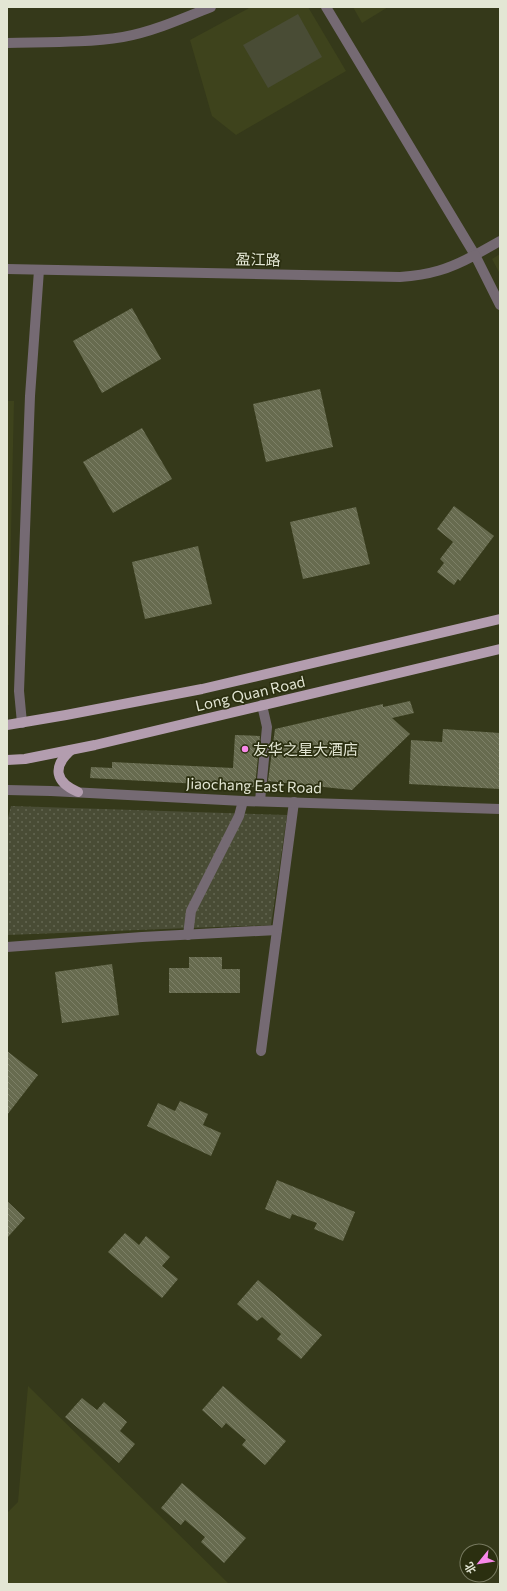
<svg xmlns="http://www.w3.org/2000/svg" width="507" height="1591" viewBox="0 0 507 1591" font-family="Commissioner,'Noto Sans SC',sans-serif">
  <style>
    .built { fill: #3e431c }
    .park { fill: url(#park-dots) }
    .pitch { fill: #494c35 }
    .building { fill: url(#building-back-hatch) }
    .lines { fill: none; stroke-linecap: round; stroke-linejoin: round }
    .pedestrian { stroke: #756a73; stroke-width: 10 }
    .minor { stroke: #756a73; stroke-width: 10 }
    .tertiary { stroke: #756a73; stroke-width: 10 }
    .primary { stroke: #b39daf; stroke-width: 10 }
    .poi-dot { fill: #f888ea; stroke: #2b2f10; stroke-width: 1.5 }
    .labels { text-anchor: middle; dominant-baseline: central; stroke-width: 3.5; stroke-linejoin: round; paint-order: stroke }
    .street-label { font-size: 15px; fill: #e3e6d4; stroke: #2b2f10 }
    .poi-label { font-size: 15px; fill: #e3e6d4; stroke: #2b2f10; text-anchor: start }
  </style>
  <defs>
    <pattern id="park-dots" width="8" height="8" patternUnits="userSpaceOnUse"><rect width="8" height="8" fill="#494c35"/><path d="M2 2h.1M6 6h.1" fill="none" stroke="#636651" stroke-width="1.8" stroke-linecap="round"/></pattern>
    <pattern id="building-back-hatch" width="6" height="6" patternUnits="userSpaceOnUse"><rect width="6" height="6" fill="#676b4f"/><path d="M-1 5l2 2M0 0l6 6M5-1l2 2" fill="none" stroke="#7d8067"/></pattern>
  </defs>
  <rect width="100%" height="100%" fill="#35391a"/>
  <!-- built -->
  <g class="built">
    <path d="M 251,7 L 308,7 L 346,71 L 236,135 L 212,116 L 190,40 Z"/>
    <path d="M 353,7 L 388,7 L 362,23 Z"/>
    <path d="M 500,254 L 500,274 L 492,259 Z"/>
    <path d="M 7,401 L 14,401 L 9,625 L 7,625 Z"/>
    <path d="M 28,1386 L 229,1584 L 7,1584 L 7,1513 L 18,1502 Z"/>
  </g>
  <!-- park -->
  <path class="park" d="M 11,806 L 287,815 L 271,925 L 7,935 L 7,822 Z"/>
  <!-- pitch -->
  <path class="pitch" d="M 298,14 L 322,57 L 268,88 L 243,45 Z"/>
  <!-- building -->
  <g class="building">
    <path d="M 132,308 L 161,359 L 102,393 L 73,341 Z"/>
    <path d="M 320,389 L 333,447 L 266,462 L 253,404 Z"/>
    <path d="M 142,428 L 172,479 L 113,513 L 83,462 Z"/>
    <path d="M 454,506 L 494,536 L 460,581 L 458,579 L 454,585 L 437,572 L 444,563 L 440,559 L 453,542 L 437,529 Z"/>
    <path d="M 356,507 L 370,564 L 303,579 L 290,522 Z"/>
    <path d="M 198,546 L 212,604 L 145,619 L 132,562 Z"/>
    <path d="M 410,701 L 414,713 L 392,718 L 410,734 L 352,790 L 268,781 L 275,729 L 383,704 L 383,707 Z"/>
    <path d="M 443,729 L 500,733 L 500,789 L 409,784 L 411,740 L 442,742 Z"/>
    <path d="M 235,735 L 260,736 L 255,787 L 90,778 L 91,767 L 112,768 L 112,762 L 233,768 Z"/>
    <path d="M 189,957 L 222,957 L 222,969 L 240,969 L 240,993 L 169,993 L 169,968 L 189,968 Z"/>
    <path d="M 112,964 L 119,1015 L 62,1023 L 55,972 Z"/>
    <path d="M 7,1051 L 38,1075 L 7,1115 Z"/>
    <path d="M 180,1101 L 208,1114 L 203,1125 L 221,1133 L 211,1156 L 147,1126 L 158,1103 L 175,1111 Z"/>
    <path d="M 277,1180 L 355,1212 L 343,1241 L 314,1229 L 317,1223 L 292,1214 L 290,1219 L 265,1209 Z"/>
    <path d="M 7,1201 L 25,1218 L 7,1238 Z"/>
    <path d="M 125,1233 L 139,1245 L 146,1236 L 170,1257 L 162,1266 L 178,1279 L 162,1298 L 108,1252 Z"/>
    <path d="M 258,1280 L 322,1335 L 301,1359 L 277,1339 L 281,1334 L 262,1317 L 257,1321 L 237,1304 Z"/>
    <path d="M 223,1386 L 286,1441 L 265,1465 L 242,1445 L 246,1440 L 226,1423 L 222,1428 L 202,1410 Z"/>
    <path d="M 82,1398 L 97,1410 L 104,1402 L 127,1422 L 120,1431 L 135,1444 L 119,1463 L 65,1417 Z"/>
    <path d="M 182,1483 L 246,1538 L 224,1563 L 201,1542 L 205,1537 L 185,1520 L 181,1525 L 161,1508 Z"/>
  </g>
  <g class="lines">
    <!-- pedestrian -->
    <g class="pedestrian">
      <path d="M 188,935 L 191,911 L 239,816 L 243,801"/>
      <path d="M 7,947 L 142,937 L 277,930"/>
    </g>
    <!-- minor -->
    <g class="minor">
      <path d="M 326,7 L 475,255 L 500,241"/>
      <path d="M 7,43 C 45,42 86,43 123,37 C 152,32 184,18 211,7"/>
      <path d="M 22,723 L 19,691 L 30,396 L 39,270"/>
      <path d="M 260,801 L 267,727 L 262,705"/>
      <path d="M 261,1051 L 294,802"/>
    </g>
    <!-- tertiary -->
    <g class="tertiary">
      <path d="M 7,269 L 400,277 C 430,275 449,269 475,255 L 500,305"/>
      <path d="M 7,790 L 51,791 L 243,801 L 500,809"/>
    </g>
    <!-- primary -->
    <g class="primary">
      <path d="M 7,725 L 66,715 L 202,689 L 500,619"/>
      <path d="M 71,750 C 52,767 55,782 78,792"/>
      <path d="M 7,760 L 25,759 L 95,745 L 500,649"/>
    </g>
  </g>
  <!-- markers -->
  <circle class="poi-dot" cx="245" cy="749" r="4"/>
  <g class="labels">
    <!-- street labels -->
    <g class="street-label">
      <text transform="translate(258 259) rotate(1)">盈江路</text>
      <text transform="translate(250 693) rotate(-13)">Long Quan Road</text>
      <text transform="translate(254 785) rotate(2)">Jiaochang East Road</text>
    </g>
    <!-- poi labels -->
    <g class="poi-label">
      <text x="253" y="749">友华之星大酒店</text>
    </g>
  </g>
  <!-- border -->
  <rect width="507" height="1591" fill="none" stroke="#e3e6d4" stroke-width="16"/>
  <!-- north arrow -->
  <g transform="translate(479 1563) rotate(240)"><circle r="19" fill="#2b2f10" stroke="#75785e"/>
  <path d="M0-3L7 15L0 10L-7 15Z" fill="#f888ea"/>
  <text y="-6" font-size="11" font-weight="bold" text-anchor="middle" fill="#e3e6d4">北</text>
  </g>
</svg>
